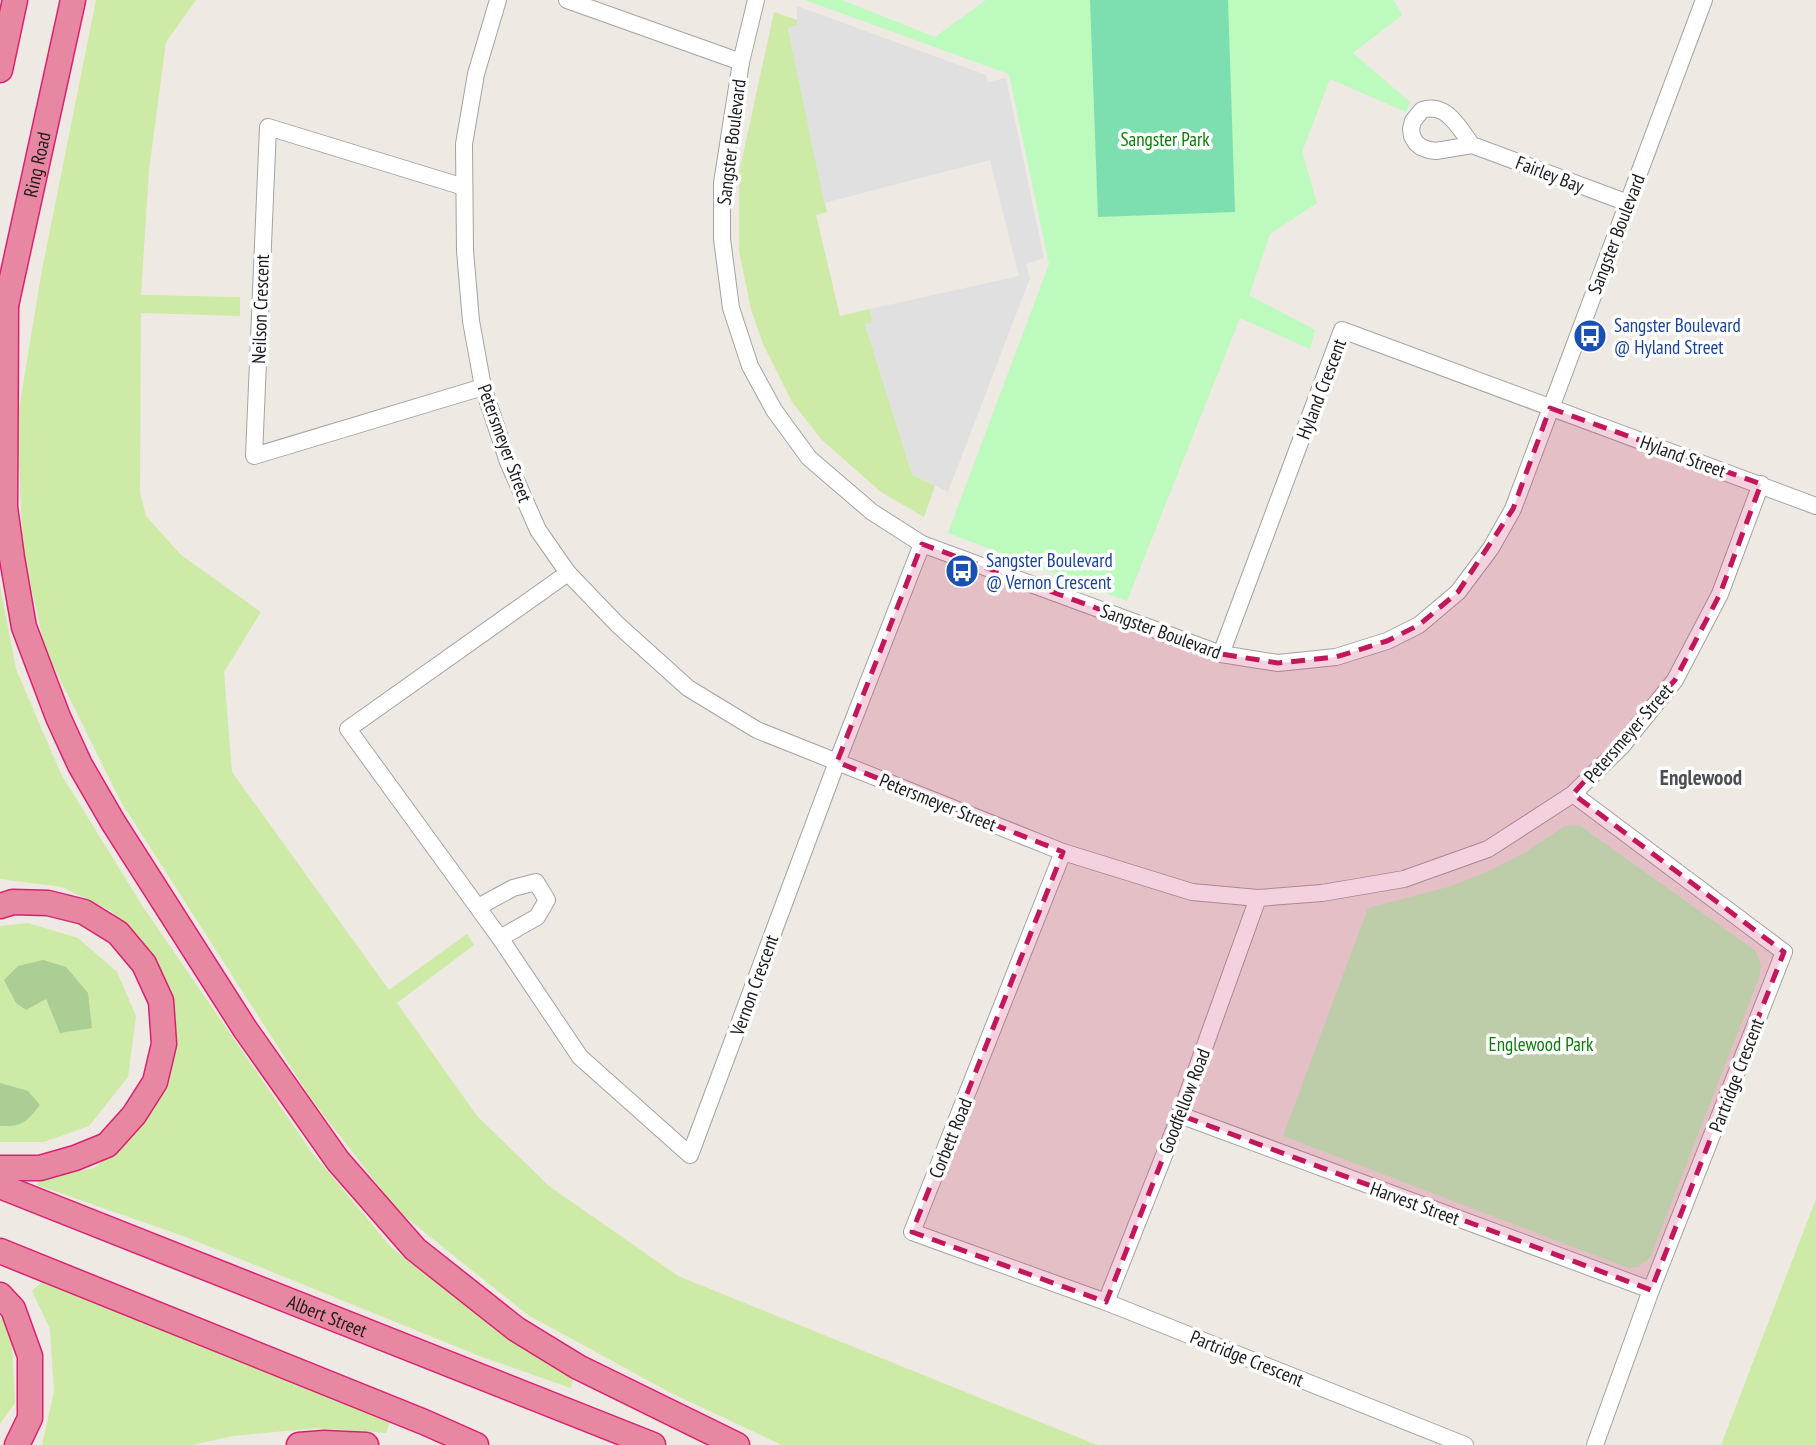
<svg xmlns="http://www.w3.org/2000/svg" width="1816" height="1445" viewBox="0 0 1816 1445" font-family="'PT Sans Narrow',sans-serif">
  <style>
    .grass { fill: #cdeaa6 }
    .forest { fill: #abce95 }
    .park { fill: #bdfabd }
    .pitch { fill: #7ddfb0 }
    .parking { fill: #e0e0e0 }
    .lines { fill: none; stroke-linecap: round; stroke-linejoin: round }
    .minor-casing { stroke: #a3a3a3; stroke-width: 18 }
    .highway-casing { stroke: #da2171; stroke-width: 27 }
    .minor { stroke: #fff; stroke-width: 16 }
    .highway { stroke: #e787a2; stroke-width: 24 }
    .marked { fill: #c2185b; fill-opacity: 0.2; stroke: #c2185b; stroke-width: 5; stroke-dasharray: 14 9; stroke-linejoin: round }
    .labels { text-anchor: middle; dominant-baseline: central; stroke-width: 7; stroke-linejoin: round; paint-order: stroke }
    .park-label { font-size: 19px; fill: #0b7b09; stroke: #fff }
    .street-label { font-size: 19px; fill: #1c1c1c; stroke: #fff }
    .transit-label { font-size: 19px; fill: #164399; stroke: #fff; text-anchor: start }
    .neighbourhood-label { font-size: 21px; font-weight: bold; fill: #4f4f4f; stroke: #fff }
  </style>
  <rect width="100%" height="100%" fill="#eee9e2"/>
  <!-- grass -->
  <g class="grass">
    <path d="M 96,0 L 196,0 L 166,42 L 149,170 L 141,295 L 240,297 L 240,316 L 141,313 L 140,492 L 146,516 L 181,555 L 261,612 L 224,672 L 232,772 L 389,990 L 467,934 L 474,945 L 397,1003 L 477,1116 L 549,1186 L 678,1276 L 1097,1445 L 782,1445 L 671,1393 L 528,1315 L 398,1211 L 312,1100 L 121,802 L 45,649 L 23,550 L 17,421 L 42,270 Z"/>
    <path d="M 774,12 L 797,20 L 797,25 L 788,29 L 827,212 L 816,215 L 840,316 L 870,309 L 873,323 L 865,324 L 912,474 L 935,486 L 924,517 L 881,492 L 822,440 L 792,402 L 763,344 L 751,309 L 739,251 L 739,173 Z"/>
    <path d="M 0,586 L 16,669 L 61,774 L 143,907 L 313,1154 L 392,1248 L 501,1333 L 573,1379 L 571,1388 L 482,1357 L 186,1237 L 37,1185 L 39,1177 L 94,1168 L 134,1135 L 163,1094 L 177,1045 L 168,983 L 143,944 L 111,911 L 62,887 L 0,879 Z"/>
    <path d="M 28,923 L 78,938 L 117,972 L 136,1016 L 128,1077 L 89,1126 L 44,1142 L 0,1142 L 0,926 Z"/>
    <path d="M 1816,1199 L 1816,1445 L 1721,1445 Z"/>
    <path d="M 42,1282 L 390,1422 L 386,1433 L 317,1428 L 233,1436 L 192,1445 L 42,1445 L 54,1392 L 50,1329 L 32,1291 Z"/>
    <path d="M 0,1317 L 11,1330 L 15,1403 L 0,1424 Z"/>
  </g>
  <!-- forest -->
  <g class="forest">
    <path d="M 43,960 L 66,967 L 88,993 L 92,1028 L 60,1033 L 46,999 L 26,1010 L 16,1003 L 4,980 L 18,966 Z"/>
    <path d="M 0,1083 L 28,1091 L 40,1105 C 26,1122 23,1127 0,1126 Z"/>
  </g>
  <!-- park -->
  <g class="park">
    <path d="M 805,0 L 842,0 L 935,37 L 986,0 L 1394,0 L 1402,15 L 1353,53 L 1410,102 L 1406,112 L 1330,79 L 1302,152 L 1317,203 L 1270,234 L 1249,295 L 1315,330 L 1310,349 L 1240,318 L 1127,601 L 948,533 L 1049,264 L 1009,74 Z"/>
    <path d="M 1579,825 L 1756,951 L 1761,966 L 1759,978 L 1650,1258 L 1638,1267 L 1628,1268 L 1283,1136 L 1368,908 L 1448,887 L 1487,872 L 1524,853 L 1565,826 Z"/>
  </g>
  <!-- pitch -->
  <path class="pitch" d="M 1090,0 L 1228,0 L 1235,212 L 1098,217 Z"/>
  <!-- parking -->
  <path class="parking" d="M 797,6 L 986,75 L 988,82 L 1006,78 L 1044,258 L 1026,264 L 1030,278 L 948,492 L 912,474 L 865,324 L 873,322 L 870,309 L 1019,276 L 990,160 L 824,203 L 788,28 L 797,25 Z"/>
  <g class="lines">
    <defs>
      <g id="minor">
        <path d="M 498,0 L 476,74 L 464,144 L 465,251 L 471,321 L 483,387 L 508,462 L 538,530 L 568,573 L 618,625 L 688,688 L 757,730 L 1063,852 L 1192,892 L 1258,898 L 1322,893 L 1404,879 L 1488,849 L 1573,794 L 1622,746 L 1675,680 L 1720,594 L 1761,484"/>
        <path d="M 567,0 L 741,62"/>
        <path d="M 756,0 L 741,62 L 722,183 L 722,239 L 731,308 L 750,366 L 774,410 L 809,458 L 872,512 L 922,544 L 1221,654 L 1278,663 L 1336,657 L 1387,641 L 1419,625 L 1458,592 L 1491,548 L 1513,509 L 1704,0"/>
        <path d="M 1472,145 C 1459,128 1447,102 1422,110 L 1413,121 L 1411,129 L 1412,136 L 1416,143 L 1421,147 L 1429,150 L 1436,151 L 1472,145 L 1628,203"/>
        <path d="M 464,187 L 268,127 L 254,456 L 483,387"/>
        <path d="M 568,573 L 348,729 L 500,938 L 580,1057 L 690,1155 L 837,762 L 922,544"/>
        <path d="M 1221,654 L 1342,330 L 1816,506"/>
        <path d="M 1573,794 L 1784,952 L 1651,1290 L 1595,1445"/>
        <path d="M 1063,852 L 912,1232 L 1106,1302 L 1465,1445"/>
        <path d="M 478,907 L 513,888 L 536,882 L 547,900 L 537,917 L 500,938"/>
        <path d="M 1180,1115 L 1651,1290"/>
        <path d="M 1106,1302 L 1180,1115 L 1258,898"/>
      </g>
      <g id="highway">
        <path d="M 0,70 L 15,0"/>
        <path d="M 6,305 L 5,507 L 12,558 L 24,627 L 58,717 L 80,765 L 113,822 L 245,1029 L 338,1161 L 415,1249 L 516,1329 L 578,1367 L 737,1445"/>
        <path id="s1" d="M 3,319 L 73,0"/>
        <path d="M 0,906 L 13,902 L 48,903 L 84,912 L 118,933 L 144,964 L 161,1001 L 164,1044 L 155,1082 L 134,1115 L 107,1145 L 75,1158 L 40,1168 L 0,1168"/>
        <path id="s2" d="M 0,1186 L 653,1445"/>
        <path d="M 0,1251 L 424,1422 L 476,1445"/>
        <path d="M 0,1295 L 13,1309 L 30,1356 L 30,1418 L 17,1445"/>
        <path d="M 299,1445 L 324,1443 L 366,1445"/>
      </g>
    </defs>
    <!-- minor casing -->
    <use href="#minor" class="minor-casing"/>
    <!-- highway casing -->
    <use href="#highway" class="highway-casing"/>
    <!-- minor -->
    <use href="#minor" class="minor"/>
    <!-- highway -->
    <use href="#highway" class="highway"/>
  </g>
  <!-- marked area -->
  <path class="marked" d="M 1550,408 L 1761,484 L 1720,594 L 1675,680 L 1573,794 L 1784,952 L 1651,1290 L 1180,1115 L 1106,1302 L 912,1232 L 1063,852 L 837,762 L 922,544 L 1221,654 L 1278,663 L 1336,657 L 1387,641 L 1419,625 L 1458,592 L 1513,509 Z"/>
  <!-- icons -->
  <defs>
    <symbol id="bus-disc" viewBox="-11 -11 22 22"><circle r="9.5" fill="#1a4fb4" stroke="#fff"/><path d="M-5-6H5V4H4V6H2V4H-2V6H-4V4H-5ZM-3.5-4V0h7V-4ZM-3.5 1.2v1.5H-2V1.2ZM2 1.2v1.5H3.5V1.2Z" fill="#fff"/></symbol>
  </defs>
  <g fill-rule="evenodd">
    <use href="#bus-disc" x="1571" y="317" width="38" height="38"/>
    <use href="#bus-disc" x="943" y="552" width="38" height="38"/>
  </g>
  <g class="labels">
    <!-- park labels -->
    <g class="park-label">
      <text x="1165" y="139">Sangster Park</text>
      <text x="1541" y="1044">Englewood Park</text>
    </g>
    <!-- street labels -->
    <g class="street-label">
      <text transform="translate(731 142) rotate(-83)">Sangster Boulevard</text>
      <text stroke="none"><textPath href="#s1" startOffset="158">Ring Road</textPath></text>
      <text transform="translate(1550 174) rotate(21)">Fairley Bay</text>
      <text transform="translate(1616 234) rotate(-69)">Sangster Boulevard</text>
      <text transform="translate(260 309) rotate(-88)">Neilson Crescent</text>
      <text transform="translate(1321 389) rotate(-69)">Hyland Crescent</text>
      <text transform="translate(505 443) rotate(70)">Petersmeyer Street</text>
      <text transform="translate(1683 456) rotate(20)">Hyland Street</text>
      <text transform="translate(1161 631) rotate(20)">Sangster Boulevard</text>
      <text transform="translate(1628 733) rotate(-49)">Petersmeyer Street</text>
      <text transform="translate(938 802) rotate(22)">Petersmeyer Street</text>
      <text transform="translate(754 985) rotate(-70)">Vernon Crescent</text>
      <text transform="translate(1736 1075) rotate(-69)">Partridge Crescent</text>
      <text transform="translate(1184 1101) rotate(-69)">Goodfellow Road</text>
      <text transform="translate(950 1138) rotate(-68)">Corbett Road</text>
      <text transform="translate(1415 1203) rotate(20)">Harvest Street</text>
      <text stroke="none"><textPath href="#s2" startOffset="352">Albert Street</textPath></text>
      <text transform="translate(1247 1358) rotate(22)">Partridge Crescent</text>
    </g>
    <!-- transit labels -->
    <g class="transit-label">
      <text x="1614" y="325">Sangster Boulevard<tspan x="1614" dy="22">@ Hyland Street</tspan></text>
      <text x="986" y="560">Sangster Boulevard<tspan x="986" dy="22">@ Vernon Crescent</tspan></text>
    </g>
    <!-- neighbourhood labels -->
    <g class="neighbourhood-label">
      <text x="1701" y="777">Englewood</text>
    </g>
  </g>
</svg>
